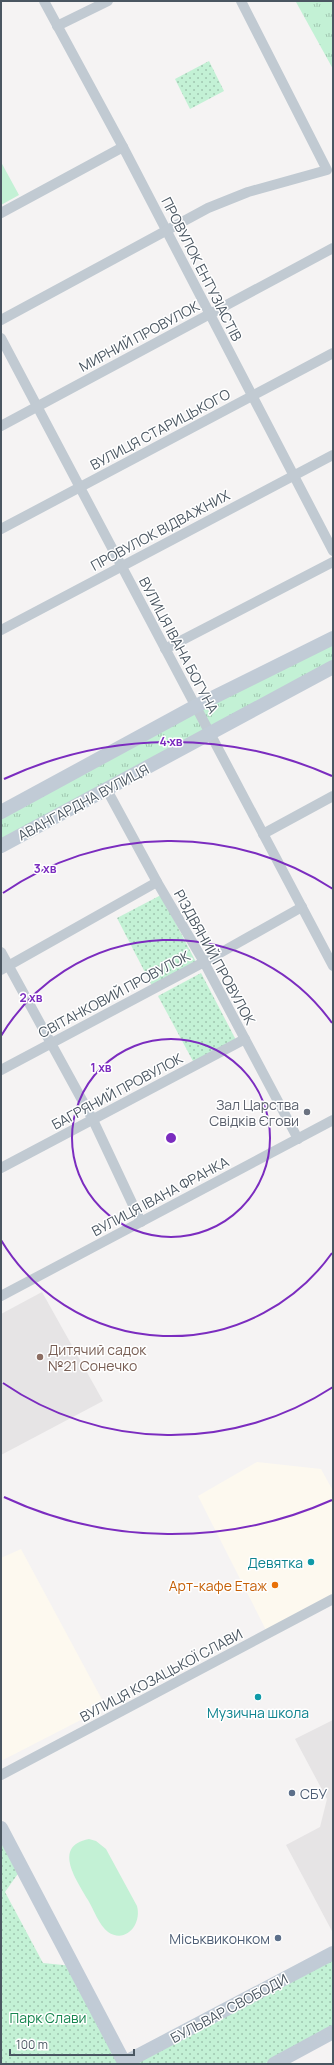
<svg xmlns="http://www.w3.org/2000/svg" width="334" height="2065" viewBox="0 0 334 2065" font-family="Manrope,sans-serif">
  <style>
    .commercial { fill: #fdf9ef }
    .education { fill: #e6e4e5 }
    .grass { fill: url(#grass-tufts) }
    .park { fill: url(#park-dots) }
    .pitch { fill: #c3f1d5 }
    .lines { fill: none; stroke-linecap: round; stroke-linejoin: round }
    .street { stroke: #c1cad2; stroke-width: 10 }
    .secondary { stroke: #c1cbd6; stroke-width: 14 }
    .ring { fill: none; stroke: #7b2cbf; stroke-width: 2 }
    .worship-dot { fill: #6b7280; stroke: #fff; stroke-width: 1.5 }
    .education-dot { fill: #8d6e63; stroke: #fff; stroke-width: 1.5 }
    .culture-dot { fill: #0f9aa8; stroke: #fff; stroke-width: 1.5 }
    .food-dot { fill: #e8710a; stroke: #fff; stroke-width: 1.5 }
    .service-dot { fill: #5c6f8a; stroke: #fff; stroke-width: 1.5 }
    .labels { text-anchor: middle; dominant-baseline: central; stroke-width: 3; stroke-linejoin: round; paint-order: stroke }
    .street-label { font-size: 14px; fill: #4a5661; stroke: #fff }
    .worship-label { font-size: 14px; fill: #5b616d; stroke: #fff; text-anchor: end }
    .education-label { font-size: 14px; fill: #785e54; stroke: #fff; text-anchor: start }
    .culture-label { font-size: 14px; fill: #0d838f; stroke: #fff; text-anchor: end }
    .food-label { font-size: 14px; fill: #c56008; stroke: #fff; text-anchor: end }
    .service-label { font-size: 14px; fill: #4e5e75; stroke: #fff; text-anchor: start }
    .park-label { font-size: 14px; fill: #17864f; stroke: #fff }
    .centre { fill: #7b2cbf; stroke: #fff; stroke-width: 2 }
    .ring-label { font-size: 12px; text-anchor: middle; font-weight: bold; fill: #7b2cbf; stroke: #fff; stroke-width: 3; stroke-linejoin: round; paint-order: stroke }
  </style>
  <defs>
    <pattern id="grass-tufts" width="24" height="20" patternUnits="userSpaceOnUse"><rect width="24" height="20" fill="#c3f1d5"/><path d="M3 7l-1-3M5 7V3M7 7l1-3M15 17l-1-3M17 17v-4M19 17l1-3" fill="none" stroke="#a0c6b0"/></pattern>
    <pattern id="park-dots" width="8" height="8" patternUnits="userSpaceOnUse"><rect width="8" height="8" fill="#c3f1d5"/><path d="M2 2h.1M6 6h.1" fill="none" stroke="#a0c6b0" stroke-width="1.8" stroke-linecap="round"/></pattern>
  </defs>
  <rect width="100%" height="100%" fill="#f5f3f3"/>
  <!-- commercial -->
  <g class="commercial">
    <path d="M 257,1462 L 321,1469 L 333,1491 L 333,1599 L 268,1634 L 198,1496 Z"/>
    <path d="M 21,1549 L 106,1707 L 1,1761 L 1,1558 Z"/>
  </g>
  <!-- education -->
  <g class="education">
    <path d="M 42,1292 L 103,1401 L 1,1455 L 1,1314 Z"/>
    <path d="M 333,1720 L 333,1933 L 286,1845 L 320,1827 L 327,1799 L 295,1739 Z"/>
  </g>
  <!-- grass -->
  <g class="grass">
    <path d="M 296,1 L 333,1 L 333,69 L 296,2 Z"/>
    <path d="M 333,638 L 333,667 L 1,846 L 1,812 Z"/>
  </g>
  <!-- park -->
  <g class="park">
    <path d="M 209,61 L 224,91 L 190,109 L 175,79 Z"/>
    <path d="M 161,895 L 197,964 L 152,986 L 117,918 Z"/>
    <path d="M 201,973 L 236,1040 L 194,1063 L 158,996 Z"/>
    <path d="M 1,1828 L 22,1868 L 5,1892 L 43,1963 L 73,1966 L 123,2064 L 1,2064 Z"/>
    <path d="M 333,1957 L 333,2027 L 264,2064 L 134,2064 Z"/>
  </g>
  <!-- pitch -->
  <g class="pitch">
    <path d="M 1,162 L 19,195 L 1,205 Z"/>
    <path d="M 89,1839 L 96,1841 L 106,1849 L 137,1906 C 142,1924 126,1944 108,1932 C 99,1925 94,1910 88,1900 C 78,1882 51,1846 89,1839 Z"/>
  </g>
  <g class="lines">
    <!-- street -->
    <g class="street">
      <path d="M 44,1 L 123,147 L 333,551"/>
      <path d="M 57,26 L 108,1"/>
      <path d="M 1,213 L 123,147"/>
      <path d="M 1,320 L 208,208 L 248,192 L 327,170 L 241,1"/>
      <path d="M 1,338 L 333,966"/>
      <path d="M 1,426 L 333,248"/>
      <path d="M 1,529 L 333,353"/>
      <path d="M 1,630 L 333,455"/>
      <path d="M 165,649 L 333,562"/>
      <path d="M 107,790 L 157,882 L 204,962 L 298,1139"/>
      <path d="M 263,834 L 333,796"/>
      <path d="M 1,952 L 93,1120 L 141,1222"/>
      <path d="M 1,970 L 157,882"/>
      <path d="M 1,1070 L 204,962 L 302,907"/>
      <path d="M 1,1168 L 245,1039"/>
      <path d="M 1,1296 L 333,1120"/>
      <path d="M 1,1775 L 333,1599"/>
    </g>
    <!-- secondary -->
    <g class="secondary">
      <path d="M 1,812 L 196,706 L 333,638"/>
      <path d="M 1,846 L 333,667"/>
      <path d="M 1,1828 L 125,2064"/>
      <path d="M 124,2063 L 333,1953"/>
      <path d="M 274,2064 L 333,2032"/>
    </g>
  </g>
  <!-- distance rings -->
  <g class="ring">
    <circle cx="171" cy="1138" r="99"/>
    <path d="M332 1253A198 198 0 0 1 1 1240M1 1036A198 198 0 0 1 332 1023"/>
    <path d="M333 1387A297 297 0 0 1 3 1383M3 893A297 297 0 0 1 333 889"/>
    <path d="M332 1500A396 396 0 0 1 4 1497M4 779A396 396 0 0 1 332 776"/>
  </g>
  <!-- markers -->
  <circle class="worship-dot" cx="307" cy="1112" r="4"/>
  <circle class="education-dot" cx="40" cy="1357" r="4"/>
  <g class="culture-dot">
    <circle cx="311" cy="1562" r="4"/>
    <circle cx="258" cy="1697" r="4"/>
  </g>
  <circle class="food-dot" cx="275" cy="1585" r="4"/>
  <g class="service-dot">
    <circle cx="292" cy="1793" r="4"/>
    <circle cx="278" cy="1938" r="4"/>
  </g>
  <g class="labels">
    <!-- street labels -->
    <g class="street-label">
      <text transform="translate(202 269) rotate(63)">ПРОВУЛОК ЕНТУЗІАСТІВ</text>
      <text transform="translate(139 336) rotate(-28)">МИРНИЙ ПРОВУЛОК</text>
      <text transform="translate(160 429) rotate(-28)">ВУЛИЦЯ СТАРИЦЬКОГО</text>
      <text transform="translate(160 530) rotate(-28)">ПРОВУЛОК ВІДВАЖНИХ</text>
      <text transform="translate(179 645) rotate(62)">ВУЛИЦЯ ІВАНА БОГУНА</text>
      <text transform="translate(83 802) rotate(-28)">АВАНГАРДНА ВУЛИЦЯ</text>
      <text transform="translate(215 957) rotate(61)">РІЗДВЯНИЙ ПРОВУЛОК</text>
      <text transform="translate(114 994) rotate(-28)">СВІТАНКОВИЙ ПРОВУЛОК</text>
      <text transform="translate(117 1091) rotate(-28)">БАГРЯНИЙ ПРОВУЛОК</text>
      <text transform="translate(160 1196) rotate(-28)">ВУЛИЦЯ ІВАНА ФРАНКА</text>
      <text transform="translate(161 1675) rotate(-28)">ВУЛИЦЯ КОЗАЦЬКОЇ СЛАВИ</text>
      <text transform="translate(229 2008) rotate(-28)">БУЛЬВАР СВОБОДИ</text>
    </g>
    <!-- worship labels -->
    <g class="worship-label">
      <text x="299" y="1104">Зал Царства<tspan x="299" dy="16">Свідків Єгови</tspan></text>
    </g>
    <!-- education labels -->
    <g class="education-label">
      <text x="48" y="1349">Дитячий садок<tspan x="48" dy="16">№21 Сонечко</tspan></text>
    </g>
    <!-- culture labels -->
    <g class="culture-label">
      <text x="303" y="1562">Девятка</text>
      <text x="258" y="1712" text-anchor="middle">Музична школа</text>
    </g>
    <!-- food labels -->
    <g class="food-label">
      <text x="267" y="1585">Арт-кафе Етаж</text>
    </g>
    <!-- service labels -->
    <g class="service-label">
      <text x="300" y="1793">СБУ</text>
      <text x="270" y="1938" text-anchor="end">Міськвиконком</text>
    </g>
    <!-- park labels -->
    <g class="park-label">
      <text x="48" y="2017">Парк Слави</text>
    </g>
  </g>
  <circle cx="171" cy="1138" r="6" class="centre"/>
  <g class="ring-label">
    <text x="171" y="746">4 хв</text>
    <text x="45" y="873">3 хв</text>
    <text x="31" y="1002">2 хв</text>
    <text x="101" y="1072">1 хв</text>
  </g>
  <!-- border -->
  <rect width="334" height="2065" fill="none" stroke="#4a5661" stroke-width="4"/>
  <!-- scale -->
  <path d="M10 2049v6h124v-6" fill="none" stroke="#4a5661" stroke-width="2"/>
  <text x="16" y="2049" font-size="12" fill="#4a5661" stroke="#ffffff" stroke-width="3" paint-order="stroke">100 m</text>
</svg>
